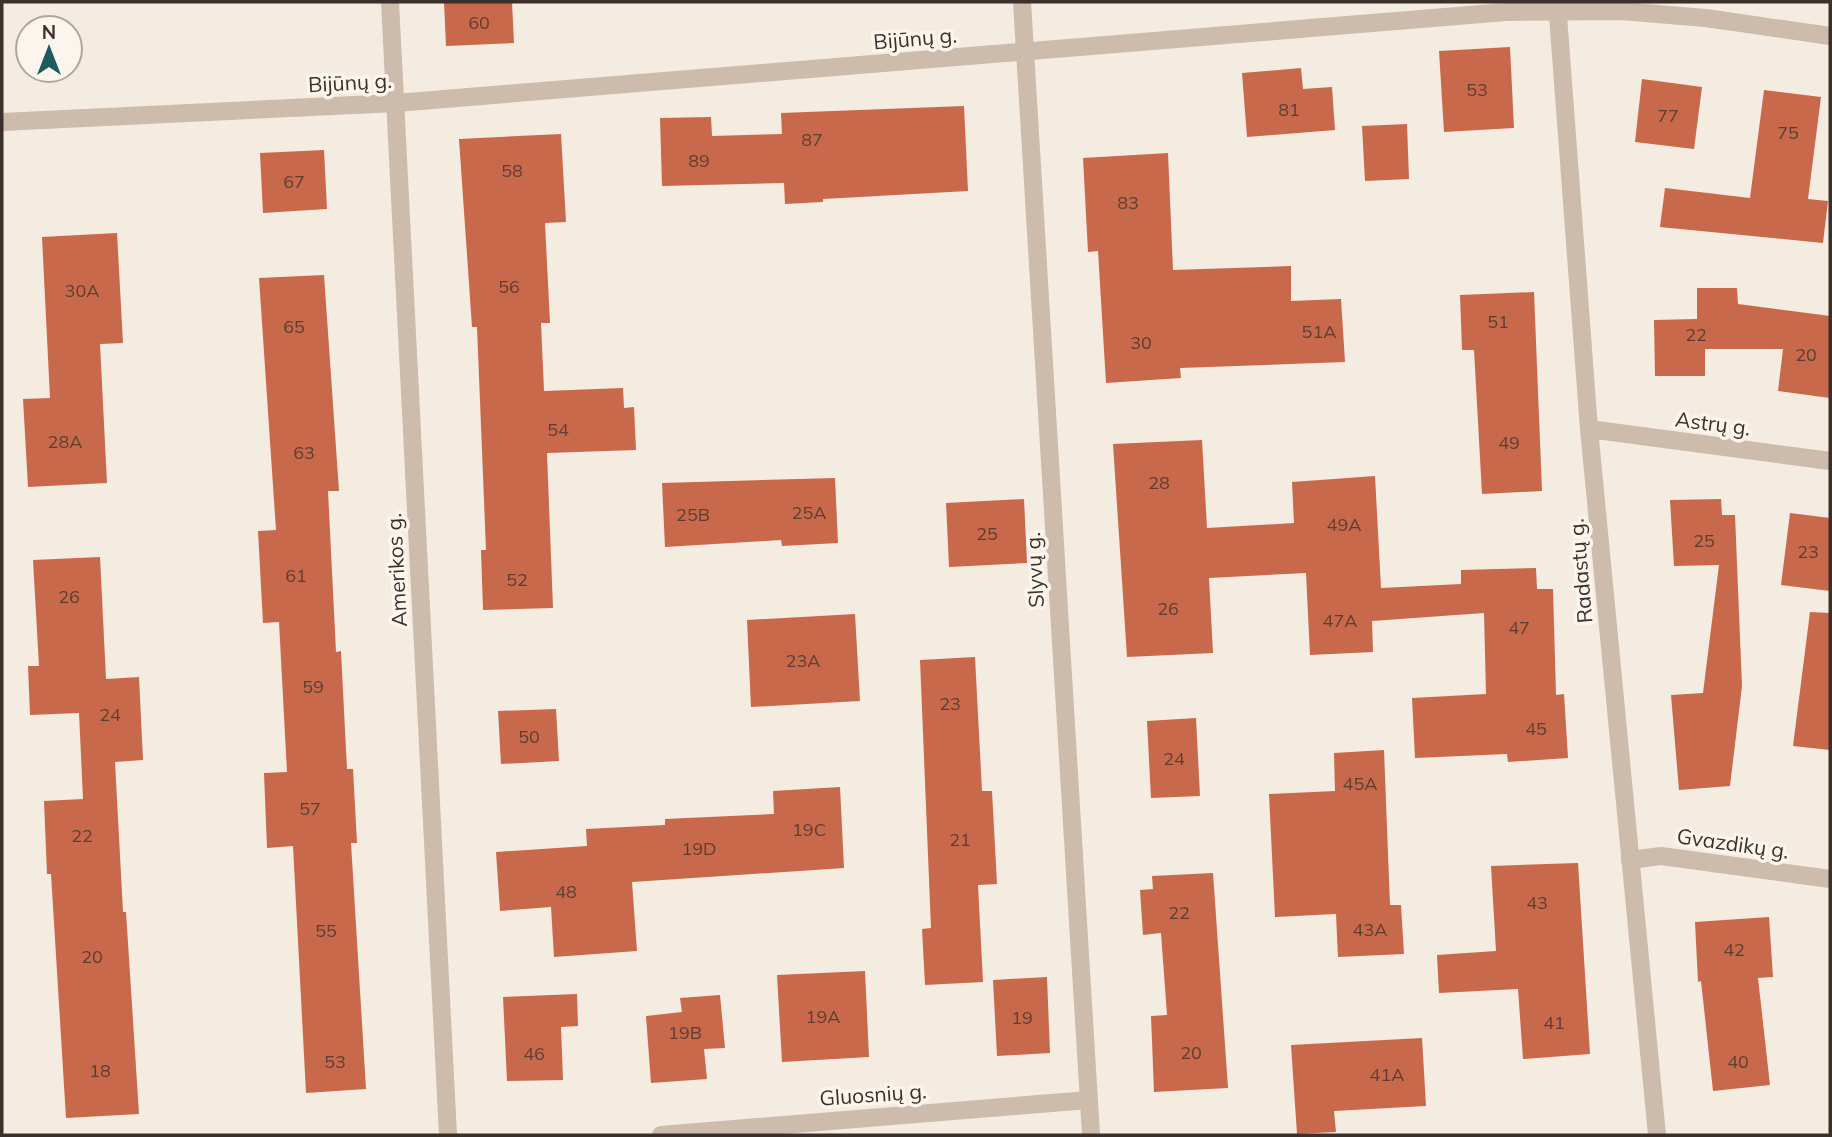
<svg xmlns="http://www.w3.org/2000/svg" width="1832" height="1137" viewBox="0 0 1832 1137" font-family="Mulish,sans-serif">
  <style>
    .building { fill: #c8694b }
    .lines { fill: none; stroke-linecap: round; stroke-linejoin: round }
    .minor { stroke: #cdbbac; stroke-width: 18 }
    .labels { text-anchor: middle; dominant-baseline: central; stroke-width: 7; stroke-linejoin: round; paint-order: stroke }
    .number-label { font-size: 18px; fill: #5e3e33 }
    .street-label { font-size: 21px; fill: #3b302b; stroke: #fbf5ee }
  </style>
  <rect width="100%" height="100%" fill="#f4ebe1"/>
  <!-- building -->
  <g class="building">
    <path d="M 444,2 L 512,2 L 514,43 L 446,46 Z"/>
    <path d="M 1510,47 L 1514,128 L 1444,132 L 1439,51 Z"/>
    <path d="M 1301,68 L 1303,89 L 1332,87 L 1335,130 L 1247,137 L 1242,73 Z"/>
    <path d="M 1642,79 L 1702,87 L 1694,149 L 1635,142 Z"/>
    <path d="M 1764,90 L 1821,97 L 1808,199 L 1828,201 L 1823,243 L 1660,227 L 1665,188 L 1750,198 Z"/>
    <path d="M 964,106 L 968,191 L 823,199 L 823,202 L 785,204 L 784,183 L 662,186 L 660,118 L 711,117 L 712,136 L 782,134 L 781,113 Z"/>
    <path d="M 1407,124 L 1409,179 L 1365,181 L 1362,126 Z"/>
    <path d="M 561,134 L 566,222 L 545,223 L 550,323 L 541,323 L 544,391 L 623,388 L 624,408 L 634,407 L 636,450 L 547,453 L 553,608 L 483,610 L 481,550 L 486,550 L 477,327 L 472,327 L 459,139 Z"/>
    <path d="M 324,150 L 327,209 L 263,213 L 260,153 Z"/>
    <path d="M 1168,153 L 1173,270 L 1291,266 L 1291,301 L 1341,299 L 1345,362 L 1180,368 L 1181,378 L 1106,383 L 1098,251 L 1088,252 L 1083,158 Z"/>
    <path d="M 117,233 L 123,343 L 100,344 L 107,483 L 28,487 L 23,399 L 50,398 L 42,237 Z"/>
    <path d="M 324,275 L 339,491 L 328,491 L 336,652 L 341,651 L 347,769 L 353,769 L 357,843 L 351,843 L 366,1089 L 306,1093 L 293,846 L 267,848 L 264,773 L 287,772 L 279,622 L 263,623 L 258,531 L 276,530 L 259,278 Z"/>
    <path d="M 1697,288 L 1737,288 L 1738,304 L 1830,316 L 1830,398 L 1778,391 L 1783,349 L 1705,349 L 1705,376 L 1655,376 L 1654,320 L 1697,319 Z"/>
    <path d="M 1534,292 L 1542,491 L 1482,494 L 1474,350 L 1462,350 L 1460,295 Z"/>
    <path d="M 1202,440 L 1207,528 L 1294,523 L 1292,482 L 1375,476 L 1381,588 L 1461,584 L 1461,570 L 1536,568 L 1537,589 L 1553,589 L 1556,695 L 1564,694 L 1568,758 L 1508,762 L 1507,754 L 1415,758 L 1412,698 L 1486,694 L 1484,613 L 1372,621 L 1373,652 L 1310,655 L 1306,573 L 1209,578 L 1213,653 L 1127,657 L 1113,444 Z"/>
    <path d="M 835,478 L 838,543 L 782,546 L 781,540 L 665,547 L 662,483 Z"/>
    <path d="M 1024,499 L 1027,563 L 949,567 L 946,503 Z"/>
    <path d="M 1721,499 L 1722,515 L 1735,515 L 1742,686 L 1730,786 L 1679,790 L 1671,695 L 1703,693 L 1719,565 L 1674,566 L 1670,500 Z"/>
    <path d="M 1790,513 L 1830,518 L 1830,591 L 1781,585 Z"/>
    <path d="M 100,557 L 106,679 L 139,677 L 143,760 L 115,762 L 123,912 L 126,912 L 139,1114 L 66,1118 L 51,874 L 47,874 L 44,801 L 83,799 L 79,713 L 30,715 L 28,666 L 39,666 L 33,560 Z"/>
    <path d="M 1810,612 L 1830,613 L 1830,750 L 1793,746 Z"/>
    <path d="M 855,614 L 860,701 L 751,707 L 747,620 Z"/>
    <path d="M 975,657 L 982,791 L 992,791 L 997,884 L 978,885 L 983,982 L 925,985 L 922,929 L 931,928 L 920,660 Z"/>
    <path d="M 556,709 L 559,761 L 501,764 L 498,711 Z"/>
    <path d="M 1196,718 L 1200,796 L 1151,798 L 1147,721 Z"/>
    <path d="M 1384,750 L 1390,905 L 1401,905 L 1404,954 L 1338,957 L 1336,914 L 1275,917 L 1269,794 L 1335,791 L 1334,753 Z"/>
    <path d="M 840,787 L 844,868 L 632,882 L 637,951 L 554,957 L 551,907 L 500,911 L 496,852 L 587,846 L 586,829 L 665,825 L 665,819 L 774,814 L 773,791 Z"/>
    <path d="M 1578,863 L 1590,1054 L 1523,1059 L 1518,989 L 1439,993 L 1437,955 L 1496,951 L 1491,866 Z"/>
    <path d="M 1213,873 L 1228,1088 L 1154,1092 L 1151,1016 L 1167,1015 L 1161,933 L 1143,935 L 1140,890 L 1153,889 L 1152,876 Z"/>
    <path d="M 1769,917 L 1773,977 L 1758,978 L 1770,1085 L 1713,1091 L 1701,981 L 1698,982 L 1695,922 Z"/>
    <path d="M 865,971 L 869,1057 L 782,1062 L 777,975 Z"/>
    <path d="M 1047,977 L 1050,1053 L 997,1056 L 993,980 Z"/>
    <path d="M 577,994 L 578,1026 L 561,1027 L 563,1080 L 507,1081 L 503,997 Z"/>
    <path d="M 720,995 L 725,1048 L 704,1049 L 707,1079 L 651,1083 L 646,1016 L 682,1012 L 680,998 Z"/>
    <path d="M 1422,1038 L 1426,1106 L 1334,1111 L 1336,1132 L 1297,1134 L 1291,1045 Z"/>
  </g>
  <g class="lines">
    <!-- minor -->
    <g class="minor">
      <path d="M 390,2 L 448,1135"/>
      <path d="M 1022,2 L 1091,1135"/>
      <path d="M 1557,2 L 1589,429 L 1657,1135"/>
      <path d="M 2,122 L 396,103 L 1506,12 L 1621,11 L 1706,18 L 1830,36"/>
      <path d="M 1589,429 L 1830,461"/>
      <path d="M 1630,860 L 1661,856 L 1830,879"/>
      <path d="M 661,1135 L 1088,1100"/>
    </g>
  </g>
  <g class="labels">
    <!-- number labels -->
    <g class="number-label">
      <text x="479" y="22">60</text>
      <text x="1477" y="89">53</text>
      <text x="1289" y="109">81</text>
      <text x="1668" y="115">77</text>
      <text x="1788" y="132">75</text>
      <text x="812" y="139">87</text>
      <text x="699" y="160">89</text>
      <text x="512" y="170">58</text>
      <text x="294" y="181">67</text>
      <text x="1128" y="202">83</text>
      <text x="509" y="286">56</text>
      <text x="82" y="290">30A</text>
      <text x="1498" y="321">51</text>
      <text x="294" y="326">65</text>
      <text x="1319" y="331">51A</text>
      <text x="1696" y="334">22</text>
      <text x="1141" y="342">30</text>
      <text x="1806" y="354">20</text>
      <text x="558" y="429">54</text>
      <text x="65" y="441">28A</text>
      <text x="1509" y="442">49</text>
      <text x="304" y="452">63</text>
      <text x="1159" y="482">28</text>
      <text x="809" y="512">25A</text>
      <text x="693" y="514">25B</text>
      <text x="1344" y="524">49A</text>
      <text x="987" y="533">25</text>
      <text x="1704" y="540">25</text>
      <text x="1808" y="551">23</text>
      <text x="296" y="575">61</text>
      <text x="517" y="579">52</text>
      <text x="69" y="596">26</text>
      <text x="1168" y="608">26</text>
      <text x="1340" y="620">47A</text>
      <text x="1519" y="627">47</text>
      <text x="803" y="660">23A</text>
      <text x="313" y="686">59</text>
      <text x="950" y="703">23</text>
      <text x="110" y="714">24</text>
      <text x="1536" y="728">45</text>
      <text x="529" y="736">50</text>
      <text x="1174" y="758">24</text>
      <text x="1360" y="783">45A</text>
      <text x="310" y="808">57</text>
      <text x="809" y="829">19C</text>
      <text x="82" y="835">22</text>
      <text x="960" y="839">21</text>
      <text x="699" y="848">19D</text>
      <text x="566" y="891">48</text>
      <text x="1537" y="902">43</text>
      <text x="1179" y="912">22</text>
      <text x="1370" y="929">43A</text>
      <text x="326" y="930">55</text>
      <text x="1734" y="949">42</text>
      <text x="92" y="956">20</text>
      <text x="823" y="1016">19A</text>
      <text x="1022" y="1017">19</text>
      <text x="1554" y="1022">41</text>
      <text x="685" y="1032">19B</text>
      <text x="1191" y="1052">20</text>
      <text x="534" y="1053">46</text>
      <text x="335" y="1061">53</text>
      <text x="1738" y="1061">40</text>
      <text x="100" y="1070">18</text>
      <text x="1387" y="1074">41A</text>
    </g>
    <!-- street labels -->
    <g class="street-label">
      <text transform="translate(915 38) rotate(-5)">Bijūnų g.</text>
      <text transform="translate(350 82) rotate(-3)">Bijūnų g.</text>
      <text transform="translate(1713 423) rotate(7)">Astrų g.</text>
      <text transform="translate(396 570) rotate(-93)">Amerikos g.</text>
      <text transform="translate(1034 570) rotate(-93)">Slyvų g.</text>
      <text transform="translate(1580 571) rotate(-95)">Radastų g.</text>
      <text transform="translate(1733 843) rotate(8)">Gvazdikų g.</text>
      <text transform="translate(873 1094) rotate(-4)">Gluosnių g.</text>
    </g>
  </g>
  <!-- border -->
  <rect width="1832" height="1137" fill="none" stroke="#3b302b" stroke-width="7"/>
  <!-- north arrow -->
  <g transform="translate(49 49)"><circle r="33" fill="#fbf5ee" stroke="#aea6a0" stroke-width="2"/>
  <path d="M0-5L12 26L0 18L-12 26Z" fill="#1f5a5e"/>
  <text y="-10" font-size="19" font-weight="bold" text-anchor="middle" fill="#3b302b">N</text>
  </g>
</svg>
